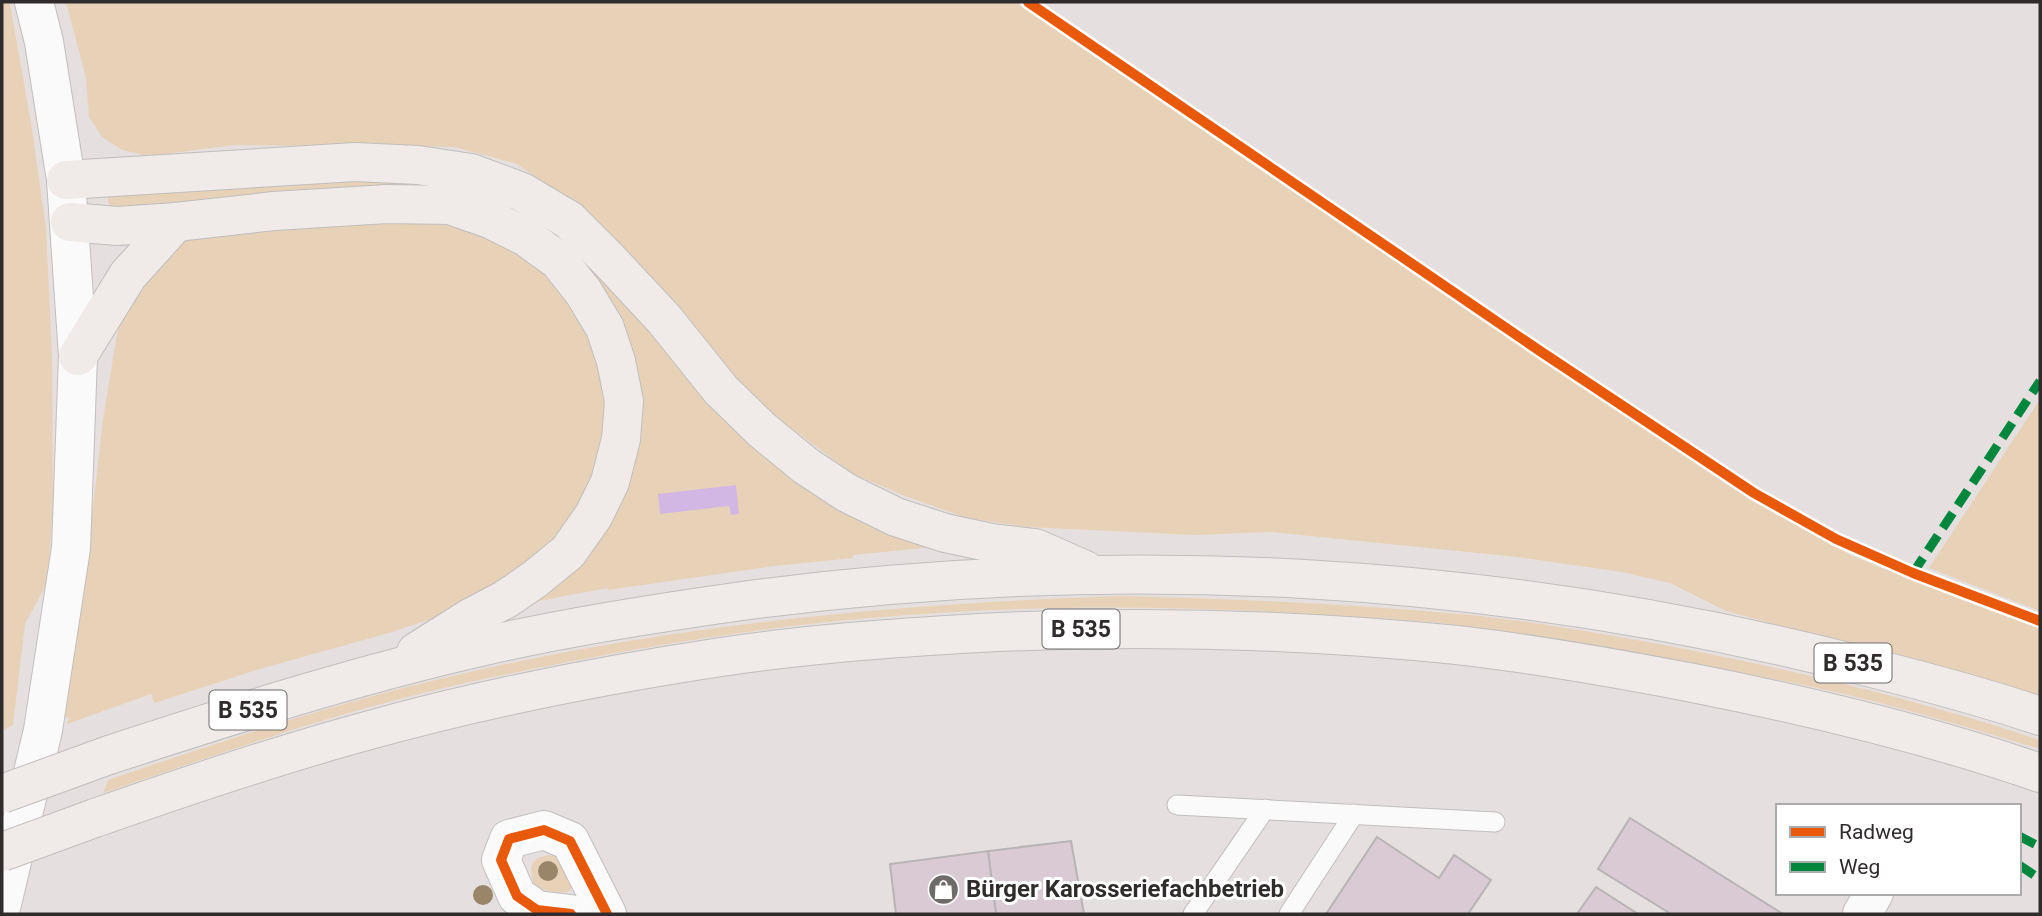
<svg xmlns="http://www.w3.org/2000/svg" width="2042" height="916" viewBox="0 0 2042 916" font-family="Roboto,sans-serif">
  <style>
    .green { fill: #e8d2b7 }
    .water { fill: #d2b7e5 }
    .building { fill: #dacad3; stroke: #b8b4b5; stroke-width: 2 }
    .lines { fill: none; stroke-linecap: round; stroke-linejoin: round }
    .lane-casing { stroke: #c2bebe; stroke-width: 21 }
    .street-casing { stroke: #c2bebe; stroke-width: 40 }
    .secondary-casing { stroke: #c2bebe; stroke-width: 40 }
    .highway-casing { stroke: #c0bebe; stroke-width: 40 }
    .lane { stroke: #fbfafa; stroke-width: 19 }
    .street { stroke: #fbfafa; stroke-width: 38 }
    .secondary { stroke: #fbfafa; stroke-width: 38 }
    .highway { stroke: #f0eae8; stroke-width: 38 }
    .highway-bridge-casing { stroke: #c0bebe; stroke-width: 40; stroke-linecap: butt }
    .highway-bridge { stroke: #f0eae8; stroke-width: 38 }
    .quiet { stroke: #00873e; stroke-width: 9; stroke-dasharray: 18 9; stroke-linecap: butt }
    .cycleway-casing { stroke: #fff; stroke-width: 15 }
    .cycleway { stroke: #e8590c; stroke-width: 10 }
    .tree { fill: #998668 }
    .labels { text-anchor: middle; dominant-baseline: central; stroke-width: 6; stroke-linejoin: round; paint-order: stroke }
    .shield { fill: #fff; stroke: #6e6b6b; stroke-width: 2 }
    .shield-label { font-size: 23px; font-weight: bold; fill: #302c2c }
    .poi-label { font-size: 24px; font-weight: bold; fill: #302c2c; stroke: #fff; text-anchor: start }
  </style>
  <rect width="100%" height="100%" fill="#e5dfdf"/>
  <!-- green -->
  <g class="green">
    <path d="M 2,2 L 9,2 L 10,4 L 32,129 L 46,228 L 52,356 L 53,500 L 48,581 L 25,624 L 13,725 L 2,731 Z"/>
    <path d="M 66,2 L 1015,2 L 1747,498 L 1852,556 L 1988,610 L 2040,628 L 2040,696 L 1726,611 L 1670,583 L 1622,572 L 1517,557 L 1271,532 L 1195,535 L 1027,527 L 967,518 L 905,496 L 853,474 L 735,386 L 651,277 L 586,213 L 517,164 L 454,147 L 235,145 L 150,156 L 122,150 L 102,137 L 89,117 L 86,78 Z"/>
    <path d="M 383,177 L 443,181 L 547,223 L 606,276 L 933,547 L 853,555 L 853,558 L 774,566 L 608,590 L 608,588 L 533,602 L 634,386 L 521,220 L 115,209 C 108,205 108,203 108,196 Z"/>
    <path d="M 410,216 L 479,229 L 551,273 L 587,323 L 608,403 L 596,480 L 557,545 L 458,610 L 389,633 L 263,668 L 154,703 L 151,694 L 67,724 L 69,717 L 62,718 L 90,534 L 103,419 L 117,334 L 123,308 L 184,239 Z"/>
    <path d="M 2040,399 L 2040,611 L 1929,568 Z"/>
    <path d="M 1121,596 C 1238,599 1355,604 1471,615 C 1539,622 1608,635 1675,647 C 1798,671 1921,701 2040,740 L 2040,749 C 1984,732 1926,715 1869,700 C 1805,684 1739,672 1674,660 C 1600,647 1525,633 1449,624 C 1416,620 1383,619 1350,617 C 1218,607 1086,604 954,612 C 782,621 612,650 444,688 C 328,715 216,755 103,793 L 108,780 C 210,745 311,711 415,685 C 648,627 883,604 1121,596 Z"/>
    <path d="M 548,855 L 556,856 L 572,887 L 570,891 C 557,895 542,891 533,882 L 531,869 L 533,862 L 540,857 Z"/>
  </g>
  <!-- water -->
  <path class="water" d="M 736,485 L 739,514 L 731,515 L 729,506 L 660,514 L 658,494 Z"/>
  <!-- building -->
  <g class="building">
    <path d="M 1630,818 L 1783,914 L 1671,914 L 1598,869 Z"/>
    <path d="M 1377,837 L 1439,878 L 1454,855 L 1491,880 L 1468,914 L 1326,914 Z"/>
    <path d="M 1071,841 L 1084,914 L 996,914 L 988,851 Z"/>
    <path d="M 988,851 L 996,914 L 896,914 L 890,864 Z"/>
    <path d="M 1596,887 L 1638,914 L 1577,914 Z"/>
  </g>
  <g class="lines">
    <defs>
      <g id="lane">
        <path d="M 1177,805 L 1495,822"/>
        <path d="M 1193,914 L 1265,809"/>
        <path d="M 1289,914 L 1354,814"/>
      </g>
      <g id="street">
        <path d="M 571,914 L 537,910 L 517,896 L 501,860 L 509,839 L 544,830 L 570,841 L 607,914"/>
        <path d="M 1862,914 L 1874,893"/>
      </g>
      <path id="secondary" d="M 2,904 L 43,730 L 71,548 L 78,356 L 66,180 L 44,42 L 34,2"/>
      <g id="highway">
        <path d="M 66,180 L 355,162 L 418,165 L 471,173 L 522,192 L 569,220 L 608,259 L 664,319 L 721,390 L 762,430 L 806,466 L 847,493 L 896,517 L 945,533 L 992,543 L 1035,548 L 1085,570"/>
        <path d="M 70,222 L 117,226 L 176,222 L 274,211 L 387,204 L 450,205 L 490,219 L 526,237 L 559,261 L 584,293 L 605,328 L 616,361 L 624,401 L 621,439 L 610,482 L 594,515 L 568,552 L 535,579 L 506,599 L 470,618 L 416,652"/>
        <path d="M 78,356 L 128,275 L 176,222"/>
        <path d="M 109,755 C 235,714 360,674 489,645 C 572,626 657,613 742,601 C 1116,551 1494,571 1860,665 C 1920,680 1981,696 2040,716"/>
        <path d="M 95,818 C 186,786 277,755 370,730 C 485,698 603,675 721,657 C 807,644 893,638 979,633 C 1139,625 1298,629 1457,645 C 1536,654 1615,668 1693,683 C 1810,706 1927,734 2040,773"/>
      </g>
    </defs>
    <!-- lane casing -->
    <use href="#lane" class="lane-casing"/>
    <!-- street casing -->
    <use href="#street" class="street-casing"/>
    <!-- secondary casing -->
    <use href="#secondary" class="secondary-casing"/>
    <!-- highway casing -->
    <use href="#highway" class="highway-casing"/>
    <!-- lane -->
    <use href="#lane" class="lane"/>
    <!-- street -->
    <use href="#street" class="street"/>
    <!-- secondary -->
    <use href="#secondary" class="secondary"/>
    <!-- highway -->
    <use href="#highway" class="highway"/>
    <defs>
      <g id="highway-bridge">
        <path d="M 2,794 L 109,755"/>
        <path d="M 2,852 L 95,818"/>
      </g>
    </defs>
    <!-- highway-bridge casing -->
    <use href="#highway-bridge" class="highway-bridge-casing"/>
    <!-- highway-bridge -->
    <use href="#highway-bridge" class="highway-bridge"/>
    <!-- quiet -->
    <g class="quiet">
      <path d="M 1913,573 L 2040,381"/>
      <path d="M 2019,836 L 2040,847"/>
      <path d="M 2019,865 L 2040,879"/>
    </g>
    <defs>
      <g id="cycleway">
        <path d="M 1028,2 L 1540,351 L 1754,493 L 1836,539 L 1913,573 L 2040,621"/>
        <path d="M 571,914 L 537,910 L 517,896 L 501,860 L 509,839 L 544,830 L 570,841 L 607,914"/>
      </g>
    </defs>
    <!-- cycleway casing -->
    <use href="#cycleway" class="cycleway-casing"/>
    <!-- cycleway -->
    <use href="#cycleway" class="cycleway"/>
  </g>
  <!-- trees -->
  <g class="tree">
    <circle cx="548" cy="871" r="10"/>
    <circle cx="483" cy="895" r="10"/>
  </g>
  <!-- icons -->
  <defs>
    <symbol id="shop-disc" viewBox="-11 -11 22 22"><circle r="9.5" fill="#6f6b6b" stroke="#fff"/><path d="M-5-2.5h2.3a2.7 3.5 0 0 1 5.4 0H5L5.5 6h-11ZM-1.5-2.5h3a1.5 2.3 0 0 0-3 0Z" fill="#fff"/></symbol>
  </defs>
  <g fill-rule="evenodd">
    <use href="#shop-disc" x="926" y="872" width="35" height="35"/>
  </g>
  <g class="labels">
    <!-- shield labels -->
    <g class="shield">
      <rect x="1042.5" y="609.5" width="77" height="39" rx="5"/>
      <rect x="1814.5" y="643.5" width="77" height="39" rx="5"/>
      <rect x="209.5" y="690.5" width="77" height="39" rx="5"/>
    </g>
    <g class="shield-label">
      <text x="1081" y="629">B 535</text>
      <text x="1853" y="663">B 535</text>
      <text x="248" y="710">B 535</text>
    </g>
    <!-- poi labels -->
    <g class="poi-label">
      <text x="966" y="889">Bürger Karosseriefachbetrieb</text>
    </g>
  </g>
  <!-- border -->
  <rect width="2042" height="916" fill="none" stroke="#302c2c" stroke-width="7"/>
  <!-- legend -->
  <rect x="1776" y="804" width="245" height="91" fill="#ffffff" stroke="#acabab" stroke-width="2"/>
  <rect x="1790" y="827" width="35" height="10" fill="#e8590c" stroke="#acabab" stroke-width="2"/>
  <text x="1839" y="839" font-size="21" fill="#302c2c">Radweg</text>
  <rect x="1790" y="862" width="35" height="10" fill="#00873e" stroke="#acabab" stroke-width="2"/>
  <text x="1839" y="874" font-size="21" fill="#302c2c">Weg</text>
</svg>
